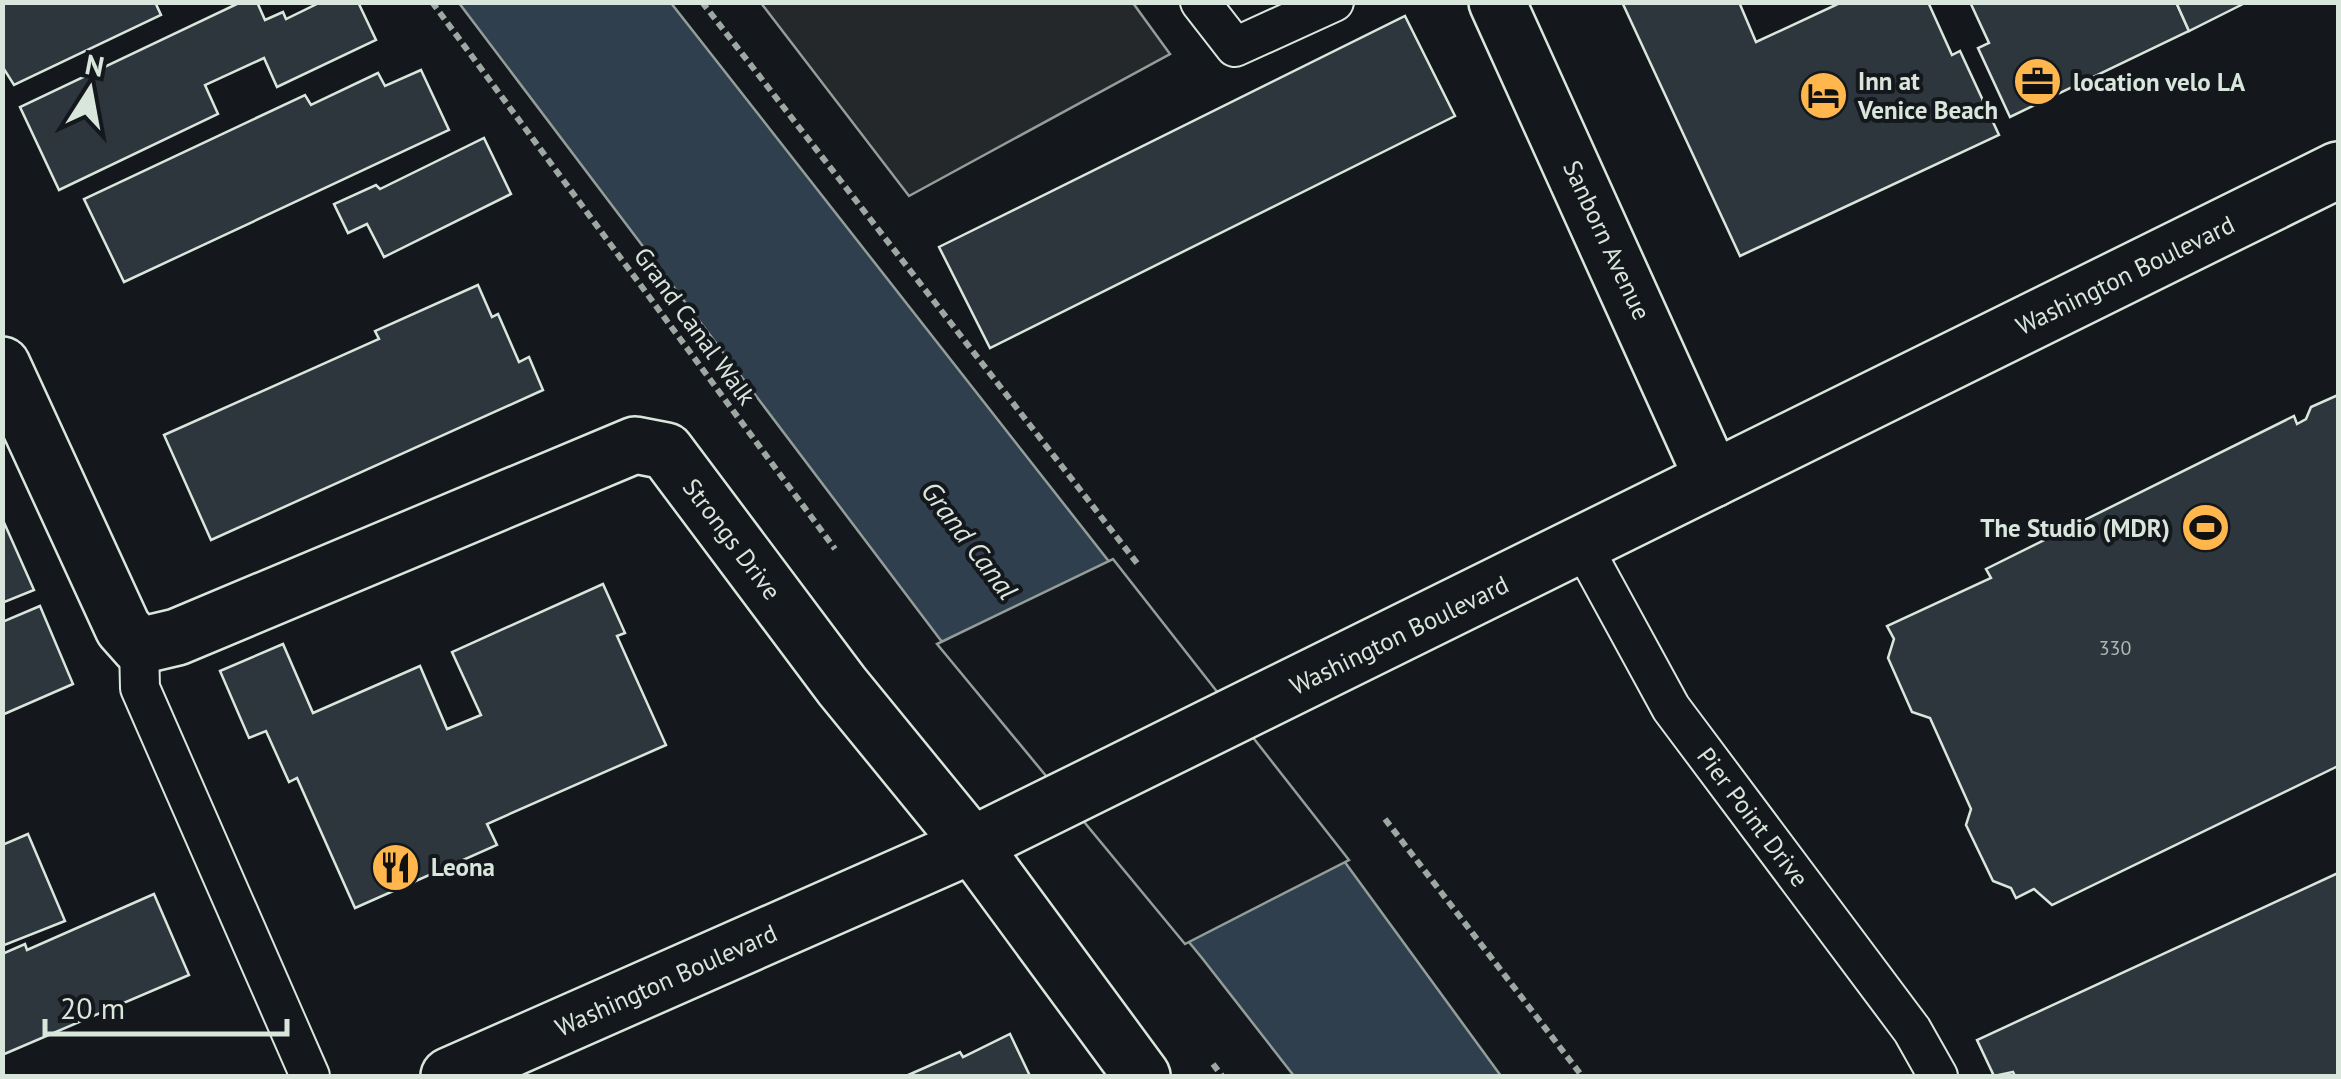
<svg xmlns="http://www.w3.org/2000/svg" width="2341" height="1079" viewBox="0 0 2341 1079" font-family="'PT Sans',sans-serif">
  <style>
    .parking { fill: #24282b; stroke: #939e99; stroke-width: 2.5 }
    .water { fill: #2f3f4d; stroke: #939e99; stroke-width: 2.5 }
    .pier { fill: #14181c; stroke: #939e99; stroke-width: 2.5 }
    .building { fill: #2c363c; stroke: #d8e6dc; stroke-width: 2.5 }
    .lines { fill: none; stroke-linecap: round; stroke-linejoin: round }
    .service-casing { stroke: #d8e6dc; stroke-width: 42 }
    .minor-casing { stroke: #d8e6dc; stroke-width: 60 }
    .secondary-casing { stroke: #d8e6dc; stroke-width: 60 }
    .path { stroke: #9da8a2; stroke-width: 6; stroke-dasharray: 8 5; stroke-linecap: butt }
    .service { stroke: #14181c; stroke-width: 38 }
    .minor { stroke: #14181c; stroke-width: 55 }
    .secondary { stroke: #14181c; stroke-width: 55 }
    .labels { text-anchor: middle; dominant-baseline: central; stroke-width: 8; stroke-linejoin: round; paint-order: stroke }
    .number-label { font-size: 20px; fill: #adbab4 }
    .poi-label { font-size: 25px; font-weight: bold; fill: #d8e6dc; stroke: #14181c; text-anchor: start }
    .street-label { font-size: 25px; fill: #d8e6dc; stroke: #14181c }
    .water-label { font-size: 28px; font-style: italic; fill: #d8e6dc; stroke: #14181c }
  </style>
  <rect width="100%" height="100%" fill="#14181c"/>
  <!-- parking -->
  <path class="parking" d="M 761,3 L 1133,3 L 1170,54 L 909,196 Z"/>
  <!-- water -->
  <path class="water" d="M 459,3 L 671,3 L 1347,865 L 1501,1076 L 1294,1076 L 1202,958 L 939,638 Z"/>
  <!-- pier -->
  <path class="pier" d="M 1113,559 L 1349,860 L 1185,944 L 937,644 Z"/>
  <!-- building -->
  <g class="building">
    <path d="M 2,2 L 155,2 L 161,15 L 14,85 L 2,66 Z"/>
    <path d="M 241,2 L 257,2 L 265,20 L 283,12 L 286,19 L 321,2 L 358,2 L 376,40 L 277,87 L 264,58 L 205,85 L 218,114 L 59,190 L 20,107 Z"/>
    <path d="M 1622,2 L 1739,2 L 1756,42 L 1842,2 L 1928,2 L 1952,55 L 1960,51 L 1999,135 L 1740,256 Z"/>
    <path d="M 1970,2 L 2176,2 L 2189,31 L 2010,117 L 1978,48 L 1989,43 Z"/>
    <path d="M 2176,2 L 2247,2 L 2189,31 Z"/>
    <path d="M 1405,16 L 1455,116 L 990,348 L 939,247 Z"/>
    <path d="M 421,70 L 449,130 L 124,282 L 84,199 L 305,95 L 311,105 L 378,73 L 385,86 Z"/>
    <path d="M 484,138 L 511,194 L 384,257 L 367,224 L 348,233 L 334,204 L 376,185 L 380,189 Z"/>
    <path d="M 478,285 L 492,317 L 498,314 L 519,362 L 529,357 L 543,390 L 211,540 L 164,435 L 379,339 L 375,331 Z"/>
    <path d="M 2338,395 L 2338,766 L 2052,905 L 2034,889 L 2016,898 L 2011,888 L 1993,881 L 1966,825 L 1971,809 L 1930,718 L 1912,712 L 1888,658 L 1894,639 L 1887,626 L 1991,578 L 1986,569 L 2294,416 L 2297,424 L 2306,419 L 2311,407 Z"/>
    <path d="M 2,518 L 34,590 L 2,603 Z"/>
    <path d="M 603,584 L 625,633 L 617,636 L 666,745 L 487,824 L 497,845 L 355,908 L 297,778 L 289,782 L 266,731 L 249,738 L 220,671 L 283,644 L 313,713 L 420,666 L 447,729 L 481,715 L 452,652 Z"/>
    <path d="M 40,606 L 73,684 L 2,715 L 2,622 Z"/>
    <path d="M 28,834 L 65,921 L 2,946 L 2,845 Z"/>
    <path d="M 2338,873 L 2338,1076 L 2015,1076 L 2013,1072 L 1994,1076 L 1977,1040 Z"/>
    <path d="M 154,894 L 189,975 L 2,1055 L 2,954 L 25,944 L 27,950 Z"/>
    <path d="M 1010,1034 L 1030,1076 L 906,1076 L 960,1052 L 963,1057 Z"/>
  </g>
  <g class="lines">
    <defs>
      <g id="service">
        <path d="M 1200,2 L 1235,47 L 1334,2"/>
        <path d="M 1583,547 L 1671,708 L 1912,1030 L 1938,1076"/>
        <path d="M 139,646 L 140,688 L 310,1076"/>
      </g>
      <g id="minor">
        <path d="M 1497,2 L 1713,479"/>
        <path d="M 2,365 L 123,628 L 139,646 L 177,637 L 635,445 L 666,451 L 842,686 L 972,845 L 1142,1076"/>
      </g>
      <path id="secondary" d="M 449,1076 L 972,845 L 2338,170"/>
    </defs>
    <!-- service casing -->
    <use href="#service" class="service-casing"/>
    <!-- minor casing -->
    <use href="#minor" class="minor-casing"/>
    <!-- secondary casing -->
    <use href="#secondary" class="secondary-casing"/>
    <!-- path -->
    <g class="path">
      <path d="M 432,2 L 835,549"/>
      <path d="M 702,2 L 1140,567"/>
      <path d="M 1385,819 L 1582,1076"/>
      <path d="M 1213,1064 L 1222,1076"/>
    </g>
    <!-- service -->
    <use href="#service" class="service"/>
    <!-- minor -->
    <use href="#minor" class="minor"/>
    <!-- secondary -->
    <use href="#secondary" class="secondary"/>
  </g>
  <!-- icons -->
  <defs>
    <symbol id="office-disc" viewBox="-11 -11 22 22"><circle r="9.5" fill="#ffb74d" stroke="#14181c"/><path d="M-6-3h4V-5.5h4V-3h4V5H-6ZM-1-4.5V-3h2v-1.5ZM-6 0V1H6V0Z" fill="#111"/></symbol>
    <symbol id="hotel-disc" viewBox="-11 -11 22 22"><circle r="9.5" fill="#ffb74d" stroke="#14181c"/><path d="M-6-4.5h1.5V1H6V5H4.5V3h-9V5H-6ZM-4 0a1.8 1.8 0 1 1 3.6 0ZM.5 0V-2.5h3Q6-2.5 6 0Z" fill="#111"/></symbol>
    <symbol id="stadium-disc" viewBox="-11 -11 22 22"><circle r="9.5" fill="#ffb74d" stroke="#14181c"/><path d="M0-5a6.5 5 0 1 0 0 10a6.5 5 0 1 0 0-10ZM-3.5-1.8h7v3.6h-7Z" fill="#111"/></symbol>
    <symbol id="restaurant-disc" viewBox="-11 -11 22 22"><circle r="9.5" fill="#ffb74d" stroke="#14181c"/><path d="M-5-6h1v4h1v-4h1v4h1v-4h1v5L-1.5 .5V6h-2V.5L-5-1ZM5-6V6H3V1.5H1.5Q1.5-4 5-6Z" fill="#111"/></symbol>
  </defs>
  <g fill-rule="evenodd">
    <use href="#office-disc" x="2010" y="54" width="55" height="55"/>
    <use href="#hotel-disc" x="1796" y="68" width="55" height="55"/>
    <use href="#stadium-disc" x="2178" y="500" width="55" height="55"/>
    <use href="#restaurant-disc" x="368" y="840" width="55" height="55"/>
  </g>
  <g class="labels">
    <!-- number labels -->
    <g class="number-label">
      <text x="2115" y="648">330</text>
    </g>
    <!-- poi labels -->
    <g class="poi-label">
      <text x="1858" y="81">Inn at<tspan x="1858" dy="29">Venice Beach</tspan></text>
      <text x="2073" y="82">location velo LA</text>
      <text x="2170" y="528" text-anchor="end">The Studio (MDR)</text>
      <text x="431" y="867">Leona</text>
    </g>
    <!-- street labels -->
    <g class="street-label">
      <text transform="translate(1607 240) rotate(65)">Sanborn Avenue</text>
      <text transform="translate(2125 275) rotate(-26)">Washington Boulevard</text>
      <text transform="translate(695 326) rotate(54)">Grand Canal Walk</text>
      <text transform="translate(732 539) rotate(53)">Strongs Drive</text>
      <text transform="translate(1399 635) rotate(-26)">Washington Boulevard</text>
      <text transform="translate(1753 817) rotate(53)">Pier Point Drive</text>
      <text transform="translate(666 980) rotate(-24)">Washington Boulevard</text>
    </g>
    <!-- water labels -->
    <g class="water-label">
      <text transform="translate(970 540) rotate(53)">Grand Canal</text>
    </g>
  </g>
  <!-- border -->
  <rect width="2341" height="1079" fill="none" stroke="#d8e6dc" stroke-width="10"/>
  <!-- north arrow -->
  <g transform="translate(90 90) rotate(11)" stroke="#14181c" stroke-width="8" paint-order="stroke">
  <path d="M0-8L18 38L0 25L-18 38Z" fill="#d8e6dc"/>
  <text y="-15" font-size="28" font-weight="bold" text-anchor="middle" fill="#d8e6dc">N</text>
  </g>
  <!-- scale -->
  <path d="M45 1019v15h242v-15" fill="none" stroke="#d8e6dc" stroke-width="5"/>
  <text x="60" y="1019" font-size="30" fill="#d8e6dc" stroke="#14181c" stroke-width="8" paint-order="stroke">20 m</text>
</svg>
